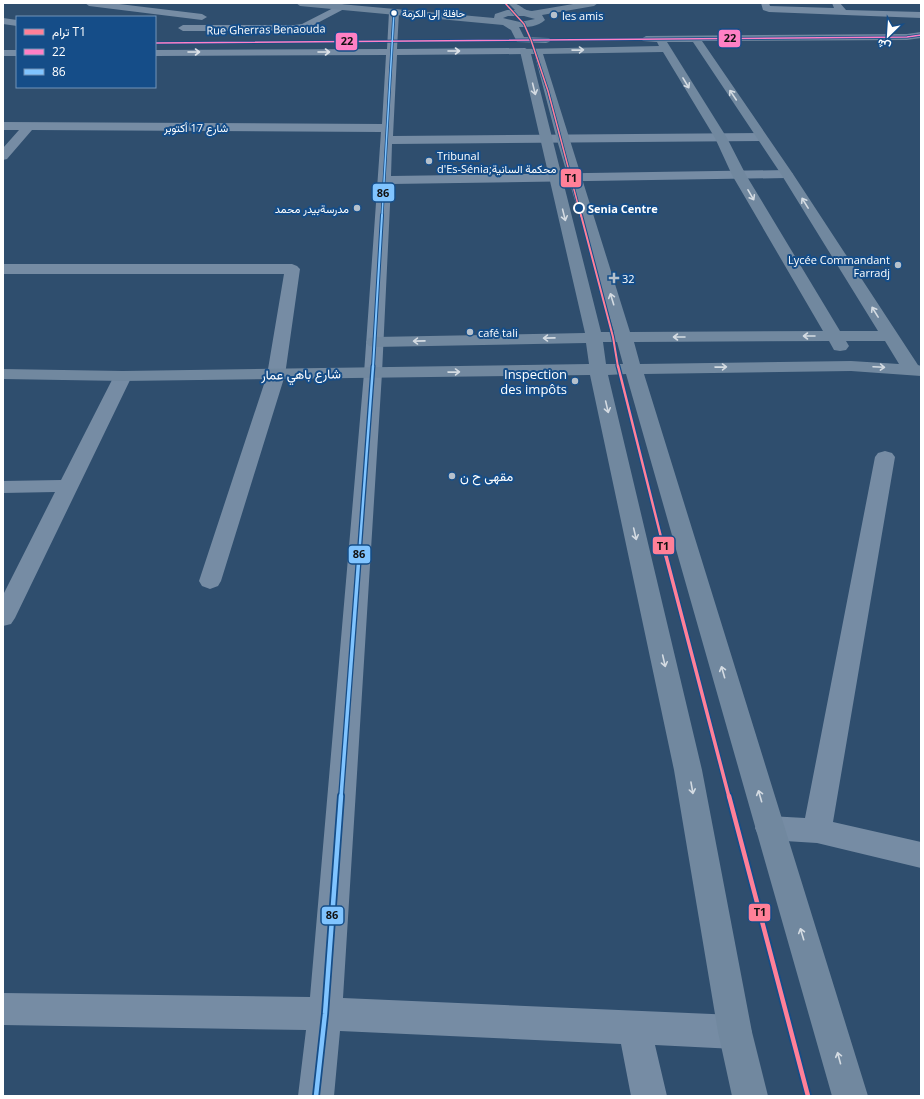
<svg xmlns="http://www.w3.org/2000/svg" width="924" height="1099" viewBox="0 0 924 1099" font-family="'Open Sans',Vazirmatn,sans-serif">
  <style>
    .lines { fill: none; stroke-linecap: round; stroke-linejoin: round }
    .street { fill: #768ca4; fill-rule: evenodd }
    .secondary { fill: #71889f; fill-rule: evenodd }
    .bus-1-casing { stroke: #154d88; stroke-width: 3 }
    .bus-2-far4-casing { stroke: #154d88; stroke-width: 3 }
    .bus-2-far3-casing { stroke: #154d88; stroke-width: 4 }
    .bus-2-far2-casing { stroke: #154d88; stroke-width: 5 }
    .bus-2-far1-casing { stroke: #154d88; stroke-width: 6 }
    .bus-2-casing { stroke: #154d88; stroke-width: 8 }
    .bus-1 { stroke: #ff80c5; stroke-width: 1.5 }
    .bus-2-far4 { stroke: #80c4ff; stroke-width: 1.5 }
    .bus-2-far3 { stroke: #80c4ff; stroke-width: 2 }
    .bus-2-far2 { stroke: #80c4ff; stroke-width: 2.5 }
    .bus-2-far1 { stroke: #80c4ff; stroke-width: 3.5 }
    .bus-2 { stroke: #80c4ff; stroke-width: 4.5 }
    .tram-1-far4-casing { stroke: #154d88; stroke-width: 3 }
    .tram-1-far3-casing { stroke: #154d88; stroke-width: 4 }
    .tram-1-far2-casing { stroke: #154d88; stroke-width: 5 }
    .tram-1-far1-casing { stroke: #154d88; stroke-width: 6 }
    .tram-1-casing { stroke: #154d88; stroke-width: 8 }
    .tram-1-far4 { stroke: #ff8098; stroke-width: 1.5 }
    .tram-1-far3 { stroke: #ff8098; stroke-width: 2 }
    .tram-1-far2 { stroke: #ff8098; stroke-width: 2.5 }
    .tram-1-far1 { stroke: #ff8098; stroke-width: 3.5 }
    .tram-1 { stroke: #ff8098; stroke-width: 4.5 }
    .oneway { stroke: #d4dbe2 }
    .oneway2 { stroke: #dde2e8 }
    .bus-dot { fill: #fff; stroke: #154d88; stroke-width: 1.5 }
    .poi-dot { fill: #b6c1cc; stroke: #154d88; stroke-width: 1.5 }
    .stop-dot { fill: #154d88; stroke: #fff; stroke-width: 2 }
    .labels { text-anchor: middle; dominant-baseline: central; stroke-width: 4; stroke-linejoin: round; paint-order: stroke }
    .far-bus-label { font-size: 10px; fill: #fff; stroke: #154d88; text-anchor: start }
    .far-poi-label { font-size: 11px; fill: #fff; stroke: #154d88; text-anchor: start }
    .far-street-label { font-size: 11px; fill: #fff; stroke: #154d88 }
    .far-stop-label { font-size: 11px; font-weight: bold; fill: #fff; stroke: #154d88; text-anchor: start }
    .street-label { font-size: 13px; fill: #fff; stroke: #154d88 }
    .poi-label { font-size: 13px; fill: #fff; stroke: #154d88; text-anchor: end }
    .line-badge { stroke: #154d88; stroke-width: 1.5 }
    .pale-badge-label { font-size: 11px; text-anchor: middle; font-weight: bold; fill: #111 }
  </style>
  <rect width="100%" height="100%" fill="#2f4e6e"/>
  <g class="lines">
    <!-- street -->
    <g class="street">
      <path d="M 85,3 L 111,3 L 202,14 L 207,17 L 202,20 L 89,6 Z"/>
      <path d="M 761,3 L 769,3 L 770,6 L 834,8 L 832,3 L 840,3 L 846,10 L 921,12 L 921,18 L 769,12 L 763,10 Z"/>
      <path d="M 341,4 L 344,5 L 344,9 L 308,28 L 294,31 L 183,31 L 178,28 L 183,25 L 294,25 L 302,24 Z"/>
      <path d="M 394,9 L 399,12 L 397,49 L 525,48 L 530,51 L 525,54 L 397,55 L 393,136 L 761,133 L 767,137 L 761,141 L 392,144 L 391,176 L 787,170 L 793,174 L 787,178 L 391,184 L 382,373 L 343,998 L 735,1015 L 747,1020 L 752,1032 L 747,1044 L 735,1049 L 655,1045 L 667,1096 L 631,1096 L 621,1044 L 340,1031 L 334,1096 L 298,1096 L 306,1030 L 3,1025 L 3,993 L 310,997 L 364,373 L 381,132 L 32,130 L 7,159 L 3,160 L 3,148 L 19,130 L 3,130 L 3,122 L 382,124 L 386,55 L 155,56 L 155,50 L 387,49 L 389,12 Z"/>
      <path d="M 3,18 L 17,20 L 17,26 L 3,24 Z"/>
      <rect x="3" y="50" width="14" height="6"/>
      <path d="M 3,264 L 292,264 L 297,266 L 300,269 L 285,375 L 221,581 L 218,586 L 210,589 L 202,586 L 199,581 L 267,375 L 284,274 L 3,274 Z"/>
      <path d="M 123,371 L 129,372 L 132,376 L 15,618 L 11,624 L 3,626 L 3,595 L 55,492 L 3,493 L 3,481 L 61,480 L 114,376 L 117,372 Z"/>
      <path d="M 885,451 L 892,453 L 895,457 L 833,822 L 921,842 L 921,868 L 817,843 L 769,840 L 759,837 L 755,828 L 759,819 L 769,816 L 805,818 L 875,457 L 878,453 Z"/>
    </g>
    <!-- secondary -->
    <g class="secondary">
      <path d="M 296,3 L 329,3 L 494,18 L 495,14 L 507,10 L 515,10 L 508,3 C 523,3 520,10 532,11 L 579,3 L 598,3 L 594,6 L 542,15 L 545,20 C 538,27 527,27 519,27 L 524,37 L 549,38 L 551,40 L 549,42 L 546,43 L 517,42 L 511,30 L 503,25 L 300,6 ZM 508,16 L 524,16 L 535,19 L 520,22 L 503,18 Z"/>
      <path d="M 921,32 L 921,38 L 907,40 L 702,41 L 793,174 L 918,365 L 921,366 L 921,376 L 851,371 L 644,374 L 868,1096 L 832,1096 L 626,374 L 608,375 L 702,770 L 752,1032 L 768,1096 L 732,1096 L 718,1032 L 674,770 L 590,375 L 123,381 L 3,379 L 3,369 L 123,371 L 589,364 L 586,343 L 375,347 L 369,346 L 366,342 L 369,338 L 375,337 L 585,333 L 520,51 L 521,49 L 659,46 L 657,42 L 643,41 L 641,39 L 646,36 L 907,34 ZM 667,42 L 693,42 L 781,174 L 878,331 L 840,331 L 746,175 L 727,138 ZM 663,52 L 715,138 L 732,175 L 823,331 L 630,332 L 543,54 ZM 531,54 L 536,54 L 535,56 L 557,140 L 614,332 L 601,332 ZM 829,341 L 834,350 L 840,351 L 846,350 L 849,346 L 846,341 L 885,341 L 899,364 L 851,361 L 640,364 L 634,342 ZM 603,342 L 617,342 L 623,364 L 606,364 Z"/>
    </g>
    <defs>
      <path id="bus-1" d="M 155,43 L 907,37 L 921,35"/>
      <path id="bus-2-far4" d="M 382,216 L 394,12"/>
      <path id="bus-2-far3" d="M 373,367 L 382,215"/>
      <path id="bus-2-far2" d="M 359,557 L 373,366"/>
      <path id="bus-2-far1" d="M 341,797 L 359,556"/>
      <path id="bus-2" d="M 316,1096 L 325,1014 L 341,796"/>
    </defs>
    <!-- bus-1 casing -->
    <use href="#bus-1" class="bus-1-casing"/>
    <!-- bus-2-far4 casing -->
    <use href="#bus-2-far4" class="bus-2-far4-casing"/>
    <!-- bus-2-far3 casing -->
    <use href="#bus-2-far3" class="bus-2-far3-casing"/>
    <!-- bus-2-far2 casing -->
    <use href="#bus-2-far2" class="bus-2-far2-casing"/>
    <!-- bus-2-far1 casing -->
    <use href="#bus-2-far1" class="bus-2-far1-casing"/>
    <!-- bus-2 casing -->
    <use href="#bus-2" class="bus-2-casing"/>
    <!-- bus-1 -->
    <use href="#bus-1" class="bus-1"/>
    <!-- bus-2-far4 -->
    <use href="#bus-2-far4" class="bus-2-far4"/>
    <!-- bus-2-far3 -->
    <use href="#bus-2-far3" class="bus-2-far3"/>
    <!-- bus-2-far2 -->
    <use href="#bus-2-far2" class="bus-2-far2"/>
    <!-- bus-2-far1 -->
    <use href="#bus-2-far1" class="bus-2-far1"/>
    <!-- bus-2 -->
    <use href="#bus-2" class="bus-2"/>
    <defs>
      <path id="tram-1-far4" d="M 505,3 L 524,24 L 531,40 L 548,91 L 581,216"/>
      <path id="tram-1-far3" d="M 581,215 L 613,337 L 618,367"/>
      <path id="tram-1-far2" d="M 618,366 L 666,557"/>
      <path id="tram-1-far1" d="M 666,556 L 729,797"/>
      <path id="tram-1" d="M 729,796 L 808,1096"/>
    </defs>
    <!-- tram-1-far4 casing -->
    <use href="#tram-1-far4" class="tram-1-far4-casing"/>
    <!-- tram-1-far3 casing -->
    <use href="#tram-1-far3" class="tram-1-far3-casing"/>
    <!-- tram-1-far2 casing -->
    <use href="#tram-1-far2" class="tram-1-far2-casing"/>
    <!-- tram-1-far1 casing -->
    <use href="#tram-1-far1" class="tram-1-far1-casing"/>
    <!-- tram-1 casing -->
    <use href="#tram-1" class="tram-1-casing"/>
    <!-- tram-1-far4 -->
    <use href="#tram-1-far4" class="tram-1-far4"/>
    <!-- tram-1-far3 -->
    <use href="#tram-1-far3" class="tram-1-far3"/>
    <!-- tram-1-far2 -->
    <use href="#tram-1-far2" class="tram-1-far2"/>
    <!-- tram-1-far1 -->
    <use href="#tram-1-far1" class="tram-1-far1"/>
    <!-- tram-1 -->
    <use href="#tram-1" class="tram-1"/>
  </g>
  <!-- one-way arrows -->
  <defs><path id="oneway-shaft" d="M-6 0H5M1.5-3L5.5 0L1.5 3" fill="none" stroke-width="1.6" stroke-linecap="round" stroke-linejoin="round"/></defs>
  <g class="oneway">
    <use href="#oneway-shaft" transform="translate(578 50) rotate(-1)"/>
    <use href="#oneway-shaft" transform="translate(686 83) rotate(59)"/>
    <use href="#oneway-shaft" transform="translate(534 89) rotate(76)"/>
    <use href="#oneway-shaft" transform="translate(733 95) rotate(-124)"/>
    <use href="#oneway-shaft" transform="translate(751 195) rotate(60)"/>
    <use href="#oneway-shaft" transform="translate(805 203) rotate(-122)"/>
    <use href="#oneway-shaft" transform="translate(564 215) rotate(76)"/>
    <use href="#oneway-shaft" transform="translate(612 299) rotate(-107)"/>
    <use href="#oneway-shaft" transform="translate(875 312) rotate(-122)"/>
    <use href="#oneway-shaft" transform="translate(809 336) rotate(180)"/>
    <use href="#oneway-shaft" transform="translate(679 337) rotate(180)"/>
    <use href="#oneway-shaft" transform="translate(549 338) rotate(179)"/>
    <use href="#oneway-shaft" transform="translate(419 341) rotate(179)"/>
    <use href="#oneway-shaft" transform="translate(721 367) rotate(-1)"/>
    <use href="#oneway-shaft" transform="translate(879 367) rotate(3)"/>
    <use href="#oneway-shaft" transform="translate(454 372) rotate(-1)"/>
    <use href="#oneway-shaft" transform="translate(607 407) rotate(77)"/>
    <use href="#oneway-shaft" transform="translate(635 534) rotate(77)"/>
    <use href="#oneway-shaft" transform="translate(664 661) rotate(77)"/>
    <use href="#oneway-shaft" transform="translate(723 672) rotate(-106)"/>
    <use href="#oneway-shaft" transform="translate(692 788) rotate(80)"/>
    <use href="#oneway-shaft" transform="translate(760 796) rotate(-106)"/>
    <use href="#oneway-shaft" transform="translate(802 934) rotate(-107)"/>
    <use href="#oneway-shaft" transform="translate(839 1058) rotate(-105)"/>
  </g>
  <g class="oneway2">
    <use href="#oneway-shaft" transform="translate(454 51)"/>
    <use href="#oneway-shaft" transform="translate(194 52)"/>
    <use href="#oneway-shaft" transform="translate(324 52)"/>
  </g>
  <!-- markers -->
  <circle class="bus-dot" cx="394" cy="13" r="3.5"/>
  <g class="poi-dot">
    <circle cx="554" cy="15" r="4"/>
    <circle cx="429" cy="161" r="4"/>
    <circle cx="357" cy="208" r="4"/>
    <circle cx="898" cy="265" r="4"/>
    <path d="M612 272h4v4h4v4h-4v4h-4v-4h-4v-4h4z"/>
    <circle cx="470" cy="332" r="4"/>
    <circle cx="575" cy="381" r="4"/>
    <circle cx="452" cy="476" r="4"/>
  </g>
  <circle class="stop-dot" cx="579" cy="208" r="5"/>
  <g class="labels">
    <!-- far-bus labels -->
    <g class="far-bus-label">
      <text x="402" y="13">حافلة إلى الكرمة</text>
    </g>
    <!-- far-poi labels -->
    <g class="far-poi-label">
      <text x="562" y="15">les amis</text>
      <text x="437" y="155">Tribunal<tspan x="437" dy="13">d'Es-Sénia;محكمة السانية</tspan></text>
      <text x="349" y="208" text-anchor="end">مدرسةبيدر محمد</text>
      <text x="890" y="259" text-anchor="end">Lycée Commandant<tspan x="890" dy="13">Farradj</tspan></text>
      <text x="622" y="278">32</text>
      <text x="478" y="332">café tali</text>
    </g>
    <!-- far-street labels -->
    <g class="far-street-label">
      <text transform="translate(266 29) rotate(-1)">Rue Gherras Benaouda</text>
      <text x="196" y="127">شارع 17 أكتوبر</text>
    </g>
    <!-- far-stop labels -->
    <g class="far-stop-label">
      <text x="588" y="208">Senia Centre</text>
    </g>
    <!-- street labels -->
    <g class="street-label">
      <text transform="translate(301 374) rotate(-1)">شارع باهي عمار</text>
    </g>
    <!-- poi labels -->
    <g class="poi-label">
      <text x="567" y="374">Inspection<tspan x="567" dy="15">des impôts</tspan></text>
      <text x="460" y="476" text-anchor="start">مقهى ح ن</text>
    </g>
  </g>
  <g class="line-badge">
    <rect x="718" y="29" width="23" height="19" rx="4" fill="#ff80c5"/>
    <rect x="335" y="32" width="23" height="19" rx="4" fill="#ff80c5"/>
    <rect x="560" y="168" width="22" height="20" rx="4" fill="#ff8098"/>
    <rect x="372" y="183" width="23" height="19" rx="4" fill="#80c4ff"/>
    <rect x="652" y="536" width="23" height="19" rx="4" fill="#ff8098"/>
    <rect x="348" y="545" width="23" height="19" rx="4" fill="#80c4ff"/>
    <rect x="748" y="903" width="23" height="19" rx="4" fill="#ff8098"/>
    <rect x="321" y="906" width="23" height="19" rx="4" fill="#80c4ff"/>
  </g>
  <g class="pale-badge-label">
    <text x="730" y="42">22</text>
    <text x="347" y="45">22</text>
    <text x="571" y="182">T1</text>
    <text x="383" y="197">86</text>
    <text x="663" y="550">T1</text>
    <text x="359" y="558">86</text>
    <text x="760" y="916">T1</text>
    <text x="332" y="919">86</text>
  </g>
  <!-- border -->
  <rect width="924" height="1099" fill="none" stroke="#ffffff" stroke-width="8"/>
  <!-- legend -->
  <rect x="16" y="16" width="140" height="72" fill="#154d88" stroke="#7394b8"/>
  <rect x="24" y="29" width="20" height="6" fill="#ff8098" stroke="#7394b8"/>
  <text x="52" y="36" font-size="12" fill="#ffffff">ترام T1</text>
  <rect x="24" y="49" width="20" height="6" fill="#ff80c5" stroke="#7394b8"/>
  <text x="52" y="56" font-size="12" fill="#ffffff">22</text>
  <rect x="24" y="69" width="20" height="6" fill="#80c4ff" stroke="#7394b8"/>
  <text x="52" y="76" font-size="12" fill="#ffffff">86</text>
  <!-- north arrow -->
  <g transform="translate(888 36) rotate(205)" stroke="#154d88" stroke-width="3" paint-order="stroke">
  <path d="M0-3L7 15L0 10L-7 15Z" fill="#ffffff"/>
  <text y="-6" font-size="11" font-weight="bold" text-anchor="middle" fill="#ffffff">ش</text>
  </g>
</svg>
